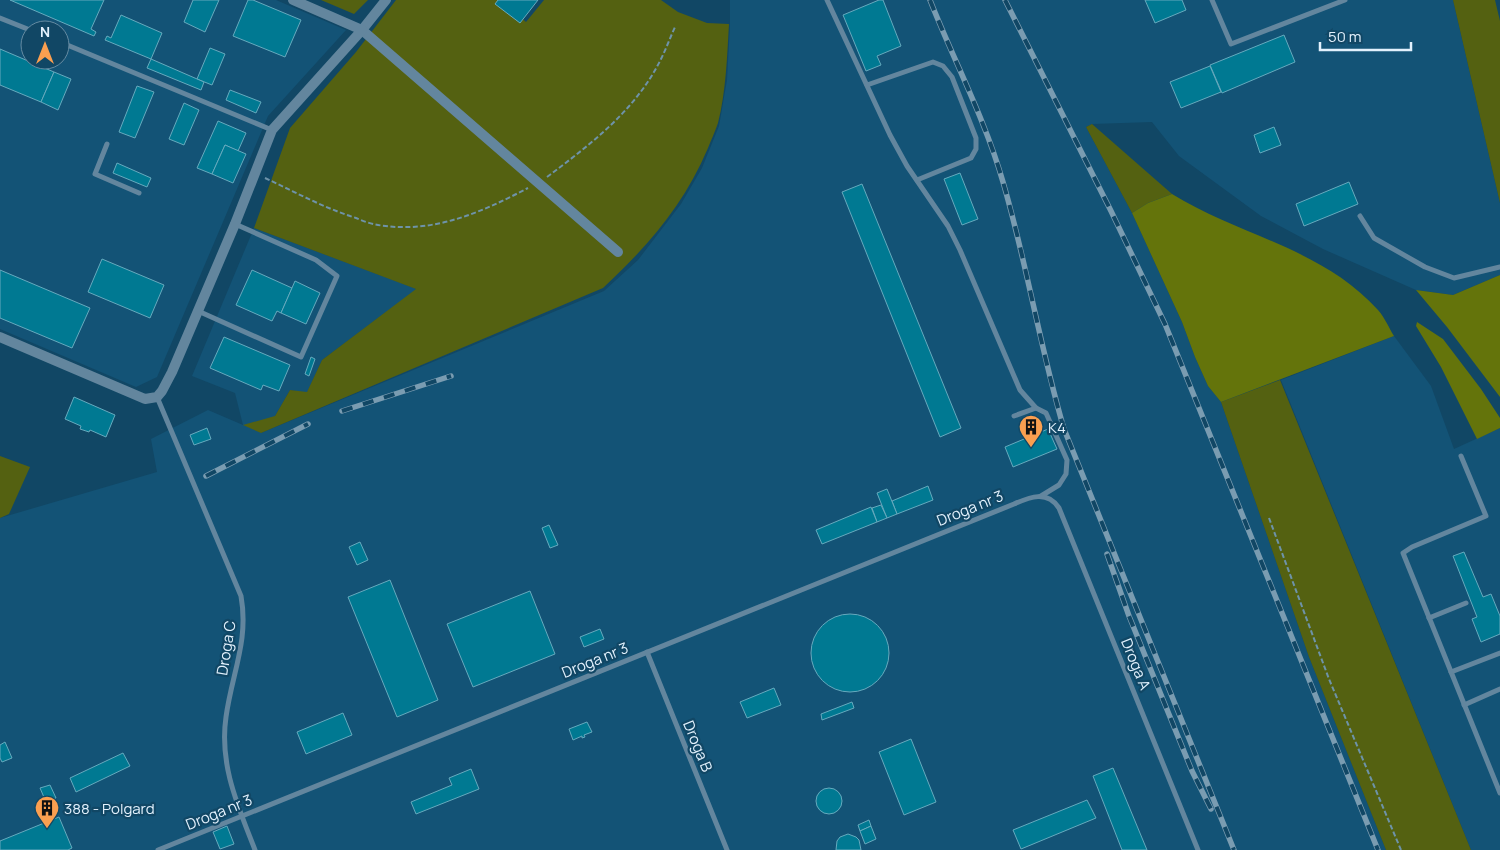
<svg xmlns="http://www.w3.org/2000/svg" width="1500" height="850" viewBox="0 0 1500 850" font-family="Manrope,sans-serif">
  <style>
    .built { fill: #135376; fill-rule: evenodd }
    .green { fill: #546111 }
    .forest { fill: #64740b }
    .building { fill: #007992; stroke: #66aabe }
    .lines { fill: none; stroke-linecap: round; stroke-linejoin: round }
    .path { stroke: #6e93a9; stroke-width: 2; stroke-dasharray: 5 2.5; stroke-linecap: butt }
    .lane { stroke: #63869e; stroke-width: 5 }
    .street { stroke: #63869e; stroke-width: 10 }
    .rail-casing { stroke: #7a9cb1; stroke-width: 5.5 }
    .rail { stroke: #114765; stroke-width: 4; stroke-dasharray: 11; stroke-linecap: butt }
    .labels { text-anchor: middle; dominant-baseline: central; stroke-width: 4.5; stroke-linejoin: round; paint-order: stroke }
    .poi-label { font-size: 15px; fill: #e2f1fd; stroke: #114765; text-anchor: start }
    .street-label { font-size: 15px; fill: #e2f1fd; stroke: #114765 }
  </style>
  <rect width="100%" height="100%" fill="#114765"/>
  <!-- built -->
  <g class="built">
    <path d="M 0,0 L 276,0 L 346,30 L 268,116 L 157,377 L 136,387 L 0,329 ZM 30,30 L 60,30 L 60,60 L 30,60 Z"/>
    <path d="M 730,0 L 1453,0 L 1500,203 L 1500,275 L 1453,295 L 1416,290 L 1323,249 L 1261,216 L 1179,156 L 1152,122 L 1092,124 L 1086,127 L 1132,213 L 1182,322 L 1195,357 L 1208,386 L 1221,402 L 1309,657 L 1386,850 L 0,850 L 0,518 L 157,472 L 151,439 L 208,410 L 243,425 L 235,393 L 192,376 L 254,228 L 417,289 L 322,360 L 307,393 L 290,390 L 275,416 L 261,433 L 604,291 L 638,260 L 681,204 L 702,168 L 719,126 L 727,80 L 730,26 Z"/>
    <path d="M 1394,336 L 1431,386 L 1454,449 L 1500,428 L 1500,850 L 1471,850 L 1281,380 Z"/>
  </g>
  <!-- green -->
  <g class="green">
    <path d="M 321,0 L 368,0 L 354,14 Z"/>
    <path d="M 396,0 L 501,0 L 526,22 L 544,0 L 661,0 L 678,12 L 707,23 L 729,24 C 727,57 726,91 718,123 C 715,132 711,140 708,148 C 684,205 648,246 603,288 L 261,433 L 243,425 L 275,416 L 290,390 L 307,392 L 322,360 L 416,289 L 254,228 L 290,128 L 356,52 Z"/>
    <path d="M 1453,0 L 1495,0 L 1500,21 L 1500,203 Z"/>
    <path d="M 1092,124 L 1172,194 L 1148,203 L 1132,213 L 1086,127 Z"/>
    <path d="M 1280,380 L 1471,850 L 1386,850 L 1309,657 L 1221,402 Z"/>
    <path d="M 0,456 L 30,467 L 9,514 L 0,518 Z"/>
  </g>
  <!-- forest -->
  <g class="forest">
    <path d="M 1172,194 C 1240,236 1322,248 1378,310 C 1385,318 1389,328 1394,336 L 1221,402 L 1208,386 L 1195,357 L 1182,322 L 1132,213 L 1148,203 Z"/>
    <path d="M 1500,275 L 1500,397 L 1447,327 L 1416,290 L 1453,295 Z"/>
    <path d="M 1417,322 L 1443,339 L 1481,389 L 1500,418 L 1500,428 L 1477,439 L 1441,367 L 1416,326 Z"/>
  </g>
  <!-- building -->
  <g class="building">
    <path d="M 10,0 L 104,0 L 91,29 L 96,32 L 94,36 Z"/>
    <path d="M 193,0 L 219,0 L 205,32 L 184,22 Z"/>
    <path d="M 248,0 L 253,0 L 301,20 L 285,57 L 233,36 Z"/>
    <path d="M 498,0 L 538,0 L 520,23 L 495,4 Z"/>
    <path d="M 879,0 L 883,0 L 901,46 L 877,56 L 881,65 L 866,71 L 843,15 Z"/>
    <path d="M 1145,0 L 1182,0 L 1186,10 L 1155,23 Z"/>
    <path d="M 121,15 L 162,33 L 151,59 L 105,40 L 107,36 L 111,38 Z"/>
    <path d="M 1284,35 L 1295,62 L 1222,93 L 1210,65 Z"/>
    <path d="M 210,48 L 225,54 L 212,85 L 197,79 Z"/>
    <path d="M 0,49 L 54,72 L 41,102 L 0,85 Z"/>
    <path d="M 151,59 L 204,82 L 201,90 L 147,68 Z"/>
    <path d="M 1210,66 L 1221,92 L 1181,108 L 1170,82 Z"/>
    <path d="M 54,72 L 71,79 L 58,110 L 41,102 Z"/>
    <path d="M 137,86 L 154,92 L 135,138 L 119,132 Z"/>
    <path d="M 230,90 L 261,102 L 256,113 L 226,100 Z"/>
    <path d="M 184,103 L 199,110 L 184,145 L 169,139 Z"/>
    <path d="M 218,121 L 246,133 L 238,151 L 225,145 L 212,174 L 197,168 Z"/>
    <path d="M 1274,127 L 1281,145 L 1260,153 L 1254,135 Z"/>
    <path d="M 225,145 L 246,154 L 233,183 L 212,174 Z"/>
    <path d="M 117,163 L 151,178 L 147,187 L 113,173 Z"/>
    <path d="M 960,173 L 978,219 L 962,225 L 944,179 Z"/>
    <path d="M 1349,182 L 1358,204 L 1304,226 L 1296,204 Z"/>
    <path d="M 862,184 L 961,428 L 940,437 L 842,192 Z"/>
    <path d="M 102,259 L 164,285 L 150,318 L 88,292 Z"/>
    <path d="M 0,270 L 90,308 L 72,348 L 0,318 Z"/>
    <path d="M 252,270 L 292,288 L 281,313 L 277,311 L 272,321 L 236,305 Z"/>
    <path d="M 295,281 L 320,293 L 306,324 L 281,313 Z"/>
    <path d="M 224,337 L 290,365 L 279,391 L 263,385 L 261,390 L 210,368 Z"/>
    <path d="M 311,357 L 315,359 L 309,376 L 305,374 Z"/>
    <path d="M 74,397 L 115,415 L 106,437 L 90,430 L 89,432 L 80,429 L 81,426 L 65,419 Z"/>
    <path d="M 207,428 L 211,439 L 194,445 L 190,435 Z"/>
    <path d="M 1048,429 L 1057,449 L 1013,467 L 1005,447 Z"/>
    <path d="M 928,486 L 933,500 L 897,514 L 892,501 Z"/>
    <path d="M 887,489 L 897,514 L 887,518 L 877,493 Z"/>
    <path d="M 881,505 L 887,518 L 877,522 L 872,508 Z"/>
    <path d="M 871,507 L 877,522 L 822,544 L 816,530 Z"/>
    <path d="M 549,525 L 558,545 L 550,548 L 542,528 Z"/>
    <path d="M 360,542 L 368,560 L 357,565 L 349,547 Z"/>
    <path d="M 1464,552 L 1483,597 L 1491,594 L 1500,616 L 1500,634 L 1481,642 L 1472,619 L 1477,617 L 1453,556 Z"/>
    <path d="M 390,580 L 438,700 L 397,717 L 348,597 Z"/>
    <path d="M 530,591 L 555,654 L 473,687 L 447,624 Z"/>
    <circle cx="850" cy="653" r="39"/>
    <path d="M 600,629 L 604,639 L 584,647 L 580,637 Z"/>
    <path d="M 774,688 L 781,705 L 747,718 L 740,702 Z"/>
    <path d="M 852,702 L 854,708 L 822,720 L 821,714 Z"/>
    <path d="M 343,713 L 352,735 L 306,754 L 297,732 Z"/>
    <path d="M 587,722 L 592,732 L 584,735 L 585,737 L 582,738 L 582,736 L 573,740 L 569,729 Z"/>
    <path d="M 911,739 L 936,802 L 904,815 L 879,752 Z"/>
    <path d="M 5,742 L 12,758 L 2,762 L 0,758 L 0,745 Z"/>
    <path d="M 123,753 L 130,766 L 76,792 L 70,778 Z"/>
    <path d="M 1113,768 L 1147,850 L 1122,850 L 1093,776 Z"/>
    <path d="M 471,769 L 479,789 L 416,814 L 411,802 L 452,785 L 449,778 Z"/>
    <path d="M 50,785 L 56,798 L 46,802 L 40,788 Z"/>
    <circle cx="829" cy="801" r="13"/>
    <path d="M 1087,800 L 1096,818 L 1021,849 L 1013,830 Z"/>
    <path d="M 59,817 L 72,848 L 68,850 L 0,850 L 0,841 Z"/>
    <path d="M 869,820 L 871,826 L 860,831 L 858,825 Z"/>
    <path d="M 227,826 L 234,844 L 220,849 L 213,832 Z"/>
    <path d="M 871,826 L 876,839 L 865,844 L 860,831 Z"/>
    <path d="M 848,834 L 856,837 L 859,840 L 861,850 L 836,850 L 837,841 L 840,837 Z"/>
  </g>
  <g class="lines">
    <!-- path -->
    <g class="path">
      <path d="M 547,177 C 591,144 636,110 661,59 C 666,49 670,38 675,27"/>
      <path d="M 265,178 C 295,192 324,208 356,218 C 363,221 371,224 378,225 C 433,234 480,213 528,188"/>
      <path d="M 1269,518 L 1329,679 L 1401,850"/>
    </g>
    <!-- lane -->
    <g class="lane">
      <path d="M 827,0 L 890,135 L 907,166 L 948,226 L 960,250 L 1020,390 L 1036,408"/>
      <path d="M 1212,0 L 1231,44 L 1345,0"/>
      <path d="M 0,18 L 30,30"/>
      <path d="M 60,42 L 272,130"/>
      <path d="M 867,85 L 933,62 L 943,66 L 952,77 L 976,138 L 976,149 L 971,158 L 917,180"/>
      <path d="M 107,144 L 95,174 L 139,193"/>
      <path d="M 1360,216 L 1374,238 L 1425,267 L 1454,278 L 1500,267"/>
      <path d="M 198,311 L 301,357 L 337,276 L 316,260 L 235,224"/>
      <path d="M 157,397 L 241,596 C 249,641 232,673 226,717 C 219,765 238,806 255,850"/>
      <path d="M 1014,416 L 1036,408 L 1046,413 L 1067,460 L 1066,474 L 1059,485 L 1041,496"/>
      <path d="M 1461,456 L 1486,516 L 1412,547 L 1403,553 L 1500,793"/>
      <path d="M 1429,618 L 1466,603"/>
      <path d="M 647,652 L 727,850"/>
      <path d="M 1451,672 L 1500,653"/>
      <path d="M 1464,705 L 1500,689"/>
      <path d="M 158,850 L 1014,504 C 1030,497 1047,490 1059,508 L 1198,850"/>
    </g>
    <!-- street -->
    <g class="street">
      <path d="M 386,0 L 362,30 L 618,252"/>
      <path d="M 0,337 L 145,399 L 157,397 L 162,391 L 172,372 L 235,224 L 272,130 L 362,30 L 293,0"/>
    </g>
    <defs>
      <g id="rail">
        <path d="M 930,0 C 954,61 985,119 1003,182 C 1027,264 1040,348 1064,429 L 1234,850"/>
        <path d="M 1005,0 L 1111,211 L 1165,324 L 1378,850"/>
        <path d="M 342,411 L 451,376"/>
        <path d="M 206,476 L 308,424"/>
        <path d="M 1107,554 L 1129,616 L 1192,771 L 1211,809"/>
      </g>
    </defs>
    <!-- rail casing -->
    <use href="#rail" class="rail-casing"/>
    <!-- rail -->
    <use href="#rail" class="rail"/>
  </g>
  <!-- icons -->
  <defs>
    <symbol id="building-pin" viewBox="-11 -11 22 30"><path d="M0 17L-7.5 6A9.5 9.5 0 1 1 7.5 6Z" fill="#fa9f50" stroke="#114765"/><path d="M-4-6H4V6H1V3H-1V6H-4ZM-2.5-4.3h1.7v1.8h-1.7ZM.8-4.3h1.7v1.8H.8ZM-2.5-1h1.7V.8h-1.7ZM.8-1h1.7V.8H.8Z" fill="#111"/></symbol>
  </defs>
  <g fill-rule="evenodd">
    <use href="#building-pin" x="1017" y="413" width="28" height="38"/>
    <use href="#building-pin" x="33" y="794" width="28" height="38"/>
  </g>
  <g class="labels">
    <!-- poi labels -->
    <g class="poi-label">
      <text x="1048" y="427">K4</text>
      <text x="64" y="808">388 - Polgard</text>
    </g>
    <!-- street labels -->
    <g class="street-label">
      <text transform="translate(970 508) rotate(-22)">Droga nr 3</text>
      <text transform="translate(226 648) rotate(-81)">Droga C</text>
      <text transform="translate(595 660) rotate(-22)">Droga nr 3</text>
      <text transform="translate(1136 664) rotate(68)">Droga A</text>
      <text transform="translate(698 746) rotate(68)">Droga B</text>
      <text transform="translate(219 812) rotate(-22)">Droga nr 3</text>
    </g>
  </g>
  <!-- north arrow -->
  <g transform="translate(45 45)"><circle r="24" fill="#114765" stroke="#658ba2"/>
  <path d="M0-4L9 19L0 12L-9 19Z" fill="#fa9f50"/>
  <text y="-8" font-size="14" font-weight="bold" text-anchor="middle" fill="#e2f1fd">N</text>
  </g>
  <!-- scale -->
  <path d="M1320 42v8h91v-8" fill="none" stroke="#e2f1fd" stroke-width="2.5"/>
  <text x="1328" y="42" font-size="15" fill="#e2f1fd" stroke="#114765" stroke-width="4" paint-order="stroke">50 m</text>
</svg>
